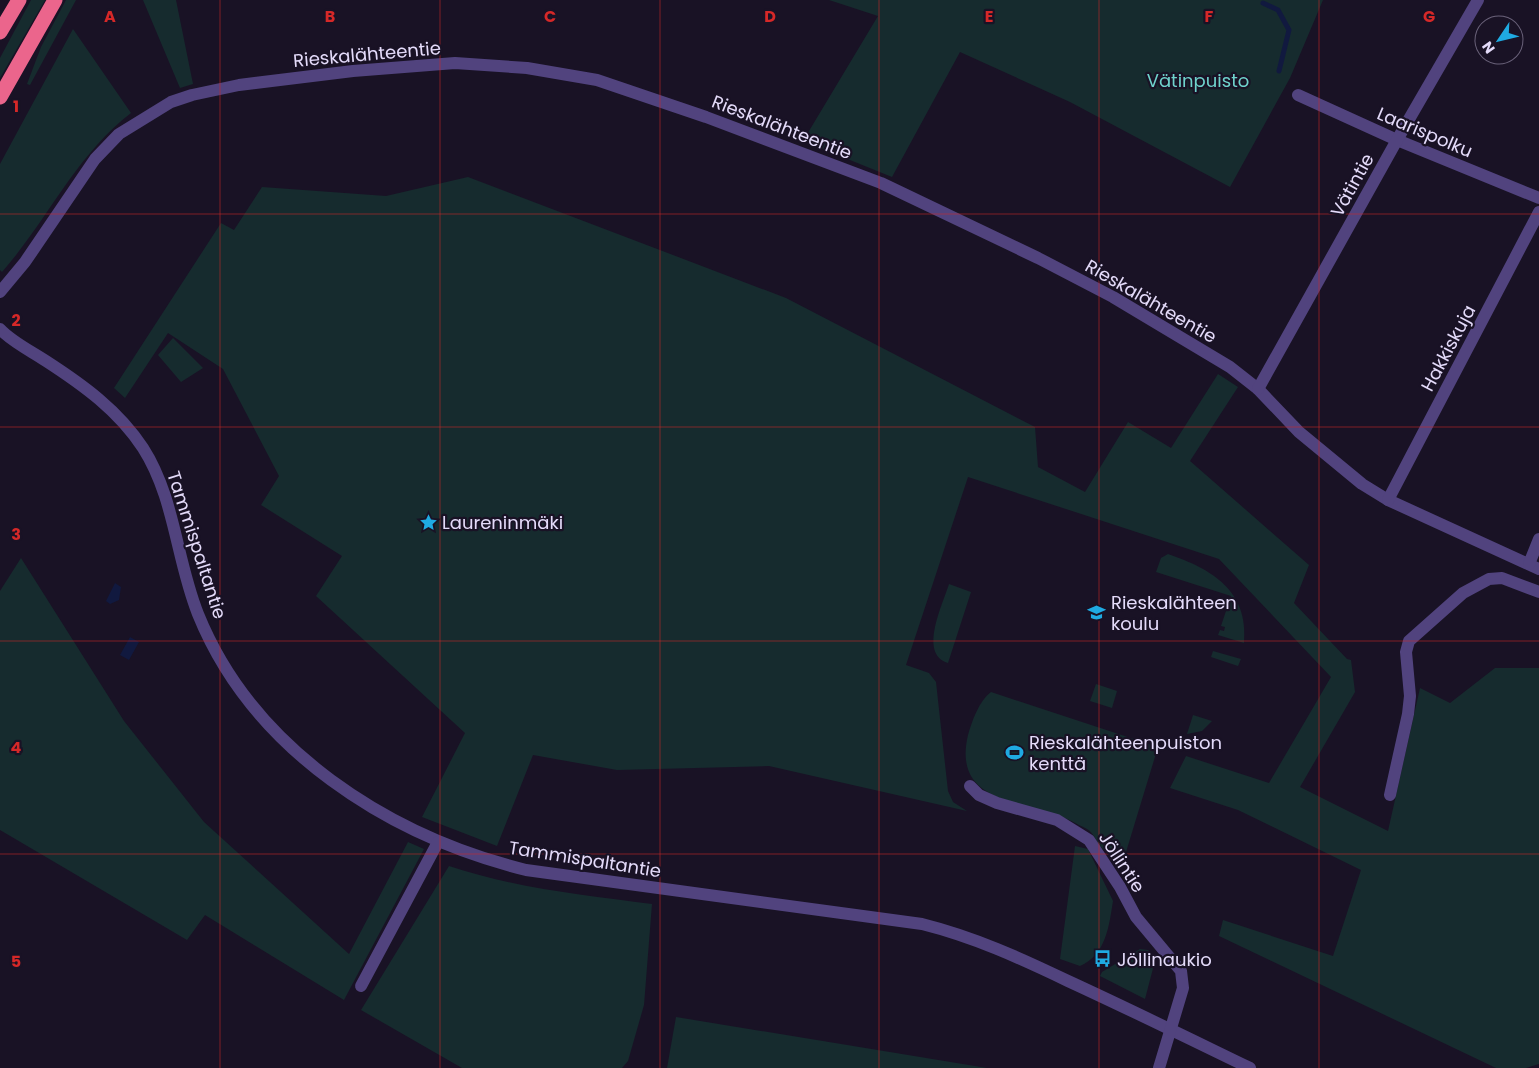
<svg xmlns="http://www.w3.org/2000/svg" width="1539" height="1068" viewBox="0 0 1539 1068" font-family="Poppins,sans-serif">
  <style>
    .green { fill: #162b2e }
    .water { fill: #11193f }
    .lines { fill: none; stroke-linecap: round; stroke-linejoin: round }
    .stream { stroke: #11193f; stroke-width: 5 }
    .minor { stroke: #51437e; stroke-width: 12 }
    .highway { stroke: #eb658c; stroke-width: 15 }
    .grid { fill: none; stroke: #d62828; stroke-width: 1; stroke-opacity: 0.55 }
    .labels { text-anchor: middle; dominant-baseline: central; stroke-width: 4.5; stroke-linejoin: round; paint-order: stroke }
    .street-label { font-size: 18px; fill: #e4dbfa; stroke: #191225 }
    .park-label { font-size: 18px; fill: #6fd2cc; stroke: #191225 }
    .poi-label { font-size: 18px; fill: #e4dbfa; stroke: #191225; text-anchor: start }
    .grid-label { font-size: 16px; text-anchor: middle; font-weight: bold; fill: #d62828; stroke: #191225; stroke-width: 4.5; stroke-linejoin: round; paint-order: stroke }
  </style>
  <rect width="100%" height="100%" fill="#191225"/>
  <!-- green -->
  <g class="green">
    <path d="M 31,0 L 45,0 L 0,78 L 0,58 Z"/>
    <path d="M 66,0 L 76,0 L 30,85 L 27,84 L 41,47 Z"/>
    <path d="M 143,0 L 176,0 L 193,84 L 180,88 Z"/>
    <path d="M 829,0 L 1323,0 L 1290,78 L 1230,187 L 1070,102 L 960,52 L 892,177 L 803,141 L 878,16 Z"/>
    <path d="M 73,29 L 131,113 C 76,155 47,221 2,272 L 0,270 L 0,164 Z"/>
    <path d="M 468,177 L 786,298 L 1035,427 L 1038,467 L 1085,492 L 1128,422 L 1171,448 L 1218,374 L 1238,387 L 1190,461 L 1309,565 L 1294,603 L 1347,659 L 1351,660 L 1355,692 L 1300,787 L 1388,831 L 1420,688 L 1450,703 L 1495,668 L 1539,668 L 1539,1064 L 1526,1068 L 1496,1068 L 1219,936 L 1223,920 L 1333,956 L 1361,870 L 1238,810 L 1170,788 L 1186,756 L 1269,783 L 1331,677 L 1219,559 L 968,477 L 906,665 L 929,673 L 936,682 L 948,791 L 953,802 L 967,811 L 769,766 L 617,770 L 533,755 L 497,846 L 422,817 L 465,733 L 316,596 L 342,556 L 261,505 L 279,476 L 223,369 L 168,333 L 125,398 L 114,388 L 221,223 L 234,230 L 262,187 L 386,196 Z"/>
    <path d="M 173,338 L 203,368 L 181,382 L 158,355 Z"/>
    <path d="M 1168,554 C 1212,569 1249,591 1244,643 L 1218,635 L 1220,630 L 1224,631 L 1225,627 L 1221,626 L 1231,596 L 1156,572 L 1161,558 Z"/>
    <path d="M 21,558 L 124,721 L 204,822 L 349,954 L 408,842 L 424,849 L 344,1000 L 205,915 L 187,940 L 0,830 L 0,591 Z"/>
    <path d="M 949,584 L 971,592 L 948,663 C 918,654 943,604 949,584 Z"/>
    <path d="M 1213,651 L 1241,659 L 1238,666 L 1211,657 Z"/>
    <path d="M 1096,684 L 1117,691 L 1112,708 L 1090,701 Z"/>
    <path d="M 991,692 L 1158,747 L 1123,862 C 1115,859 1107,854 1101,847 C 1096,842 1094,833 1087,829 C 1077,824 1067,818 1056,815 C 1012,800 953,799 968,735 C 972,721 979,701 991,692 Z"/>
    <path d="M 1193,715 L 1212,721 L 1202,731 L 1187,734 Z"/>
    <path d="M 1075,846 L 1088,849 L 1113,901 C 1109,926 1106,955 1080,966 L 1060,959 Z"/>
    <path d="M 449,866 C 515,888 583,895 652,904 L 644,1005 L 628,1061 L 622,1068 L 462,1068 L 361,1010 Z"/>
    <path d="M 1140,949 L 1148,950 L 1156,957 L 1145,999 L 1100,976 L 1102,972 Z"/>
    <path d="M 676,1017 L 987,1068 L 667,1068 Z"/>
  </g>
  <!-- water -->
  <g class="water">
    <path d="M 115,583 L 121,587 L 119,600 L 110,604 L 106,601 Z"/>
    <path d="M 130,637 L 139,642 L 129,660 L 120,655 Z"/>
  </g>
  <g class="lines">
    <!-- stream -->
    <path class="stream" d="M 1263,3 L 1278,10 L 1289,30 L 1279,71"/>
    <!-- minor -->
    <g class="minor">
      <path d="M 1298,95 L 1397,140 L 1539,198"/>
      <path d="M 0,292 L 25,262 L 95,159 L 119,134 L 171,102 L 192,95 L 239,85 L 353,71 L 455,63 L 527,68 L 597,80 L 706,117 L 881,183 L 1038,258 L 1113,297 L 1230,367 L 1258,389 L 1299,432 L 1362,484 L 1388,500 L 1539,569"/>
      <path d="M 0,329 C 12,342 31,351 46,361 C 83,385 118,410 143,448 C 175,498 176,559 198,614 C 253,750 389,836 526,870 L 922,924 C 974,937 1020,958 1068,981 C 1129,1009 1190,1039 1250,1068"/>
      <path d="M 1258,389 L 1397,140 L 1478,0"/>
      <path d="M 1388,500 L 1539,212"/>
      <path d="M 1529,564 L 1539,539"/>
      <path d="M 970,786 L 979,795 L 997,803 L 1057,820 L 1089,840 L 1120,887 L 1136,917 L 1181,971 L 1183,988 L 1159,1068"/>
      <path d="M 1390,795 L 1408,714 L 1410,696 L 1406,652 L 1409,641 L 1463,593 L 1489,579 L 1502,578 L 1539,592"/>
      <path d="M 361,986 L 438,842"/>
    </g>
    <!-- highway -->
    <g class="highway">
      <path d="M 0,32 L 19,0"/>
      <path d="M 0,97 L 55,0"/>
    </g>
  </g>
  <!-- grid -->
  <path class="grid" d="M 220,0 L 220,1068M 440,0 L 440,1068M 660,0 L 660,1068M 879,0 L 879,1068M 1099,0 L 1099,1068M 1319,0 L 1319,1068M 0,214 L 1539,214M 0,427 L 1539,427M 0,641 L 1539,641M 0,854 L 1539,854"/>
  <!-- icons -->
  <defs>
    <symbol id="sight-bare" viewBox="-9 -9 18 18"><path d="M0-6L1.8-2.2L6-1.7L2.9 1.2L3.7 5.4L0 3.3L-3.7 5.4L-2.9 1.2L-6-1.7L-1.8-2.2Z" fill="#1faae2" stroke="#191225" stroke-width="2.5" paint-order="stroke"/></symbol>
    <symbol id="school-bare" viewBox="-9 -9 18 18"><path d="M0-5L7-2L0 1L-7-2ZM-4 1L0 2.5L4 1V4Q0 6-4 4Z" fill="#1faae2" stroke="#191225" stroke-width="2.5" paint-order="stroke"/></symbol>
    <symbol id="stadium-bare" viewBox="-9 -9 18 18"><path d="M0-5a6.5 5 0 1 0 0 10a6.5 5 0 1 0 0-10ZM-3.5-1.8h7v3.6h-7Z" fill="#1faae2" stroke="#191225" stroke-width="2.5" paint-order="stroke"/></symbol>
    <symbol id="bus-bare" viewBox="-9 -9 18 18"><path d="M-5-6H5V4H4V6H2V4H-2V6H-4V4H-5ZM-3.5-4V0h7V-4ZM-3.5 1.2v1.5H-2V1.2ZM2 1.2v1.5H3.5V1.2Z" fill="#1faae2" stroke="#191225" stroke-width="2.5" paint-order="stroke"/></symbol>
  </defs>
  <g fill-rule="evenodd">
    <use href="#sight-bare" x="416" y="510" width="25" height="25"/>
    <use href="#school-bare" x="1084" y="600" width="25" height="25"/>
    <use href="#stadium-bare" x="1002" y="740" width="25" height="25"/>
    <use href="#bus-bare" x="1090" y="946" width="25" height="25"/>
  </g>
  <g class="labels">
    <!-- street labels -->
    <g class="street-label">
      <text transform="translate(367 54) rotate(-5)">Rieskalähteentie</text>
      <text transform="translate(782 127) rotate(21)">Rieskalähteentie</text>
      <text transform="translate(1425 132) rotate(23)">Laarispolku</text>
      <text transform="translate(1352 185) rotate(-61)">Vätintie</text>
      <text transform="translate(1151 301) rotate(30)">Rieskalähteentie</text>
      <text transform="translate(1448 348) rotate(-62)">Hakkiskuja</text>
      <text transform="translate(197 545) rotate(72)">Tammispaltantie</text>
      <text transform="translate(585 859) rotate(9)">Tammispaltantie</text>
      <text transform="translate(1122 862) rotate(57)">Jöllintie</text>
    </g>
    <!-- park labels -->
    <g class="park-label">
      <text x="1198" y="80">Vätinpuisto</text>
    </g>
    <!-- poi labels -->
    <g class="poi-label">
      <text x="442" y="522">Laureninmäki</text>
      <text x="1111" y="602">Rieskalähteen<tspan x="1111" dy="21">koulu</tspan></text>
      <text x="1029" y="742">Rieskalähteenpuiston<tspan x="1029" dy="21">kenttä</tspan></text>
      <text x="1117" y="959">Jöllinaukio</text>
    </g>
  </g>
  <g class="grid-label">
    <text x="110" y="22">A</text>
    <text x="330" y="22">B</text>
    <text x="550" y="22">C</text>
    <text x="770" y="22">D</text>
    <text x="989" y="22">E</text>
    <text x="1209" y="22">F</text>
    <text x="1429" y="22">G</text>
    <text x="16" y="112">1</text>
    <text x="16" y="326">2</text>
    <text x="16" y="540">3</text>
    <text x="16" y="753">4</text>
    <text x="16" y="967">5</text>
  </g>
  <!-- north arrow -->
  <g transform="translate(1499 40) rotate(235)"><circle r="24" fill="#191225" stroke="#6a627a"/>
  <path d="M0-4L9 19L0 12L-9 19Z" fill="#1faae2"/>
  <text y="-8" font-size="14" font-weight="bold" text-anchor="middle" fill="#e4dbfa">N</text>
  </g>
</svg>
